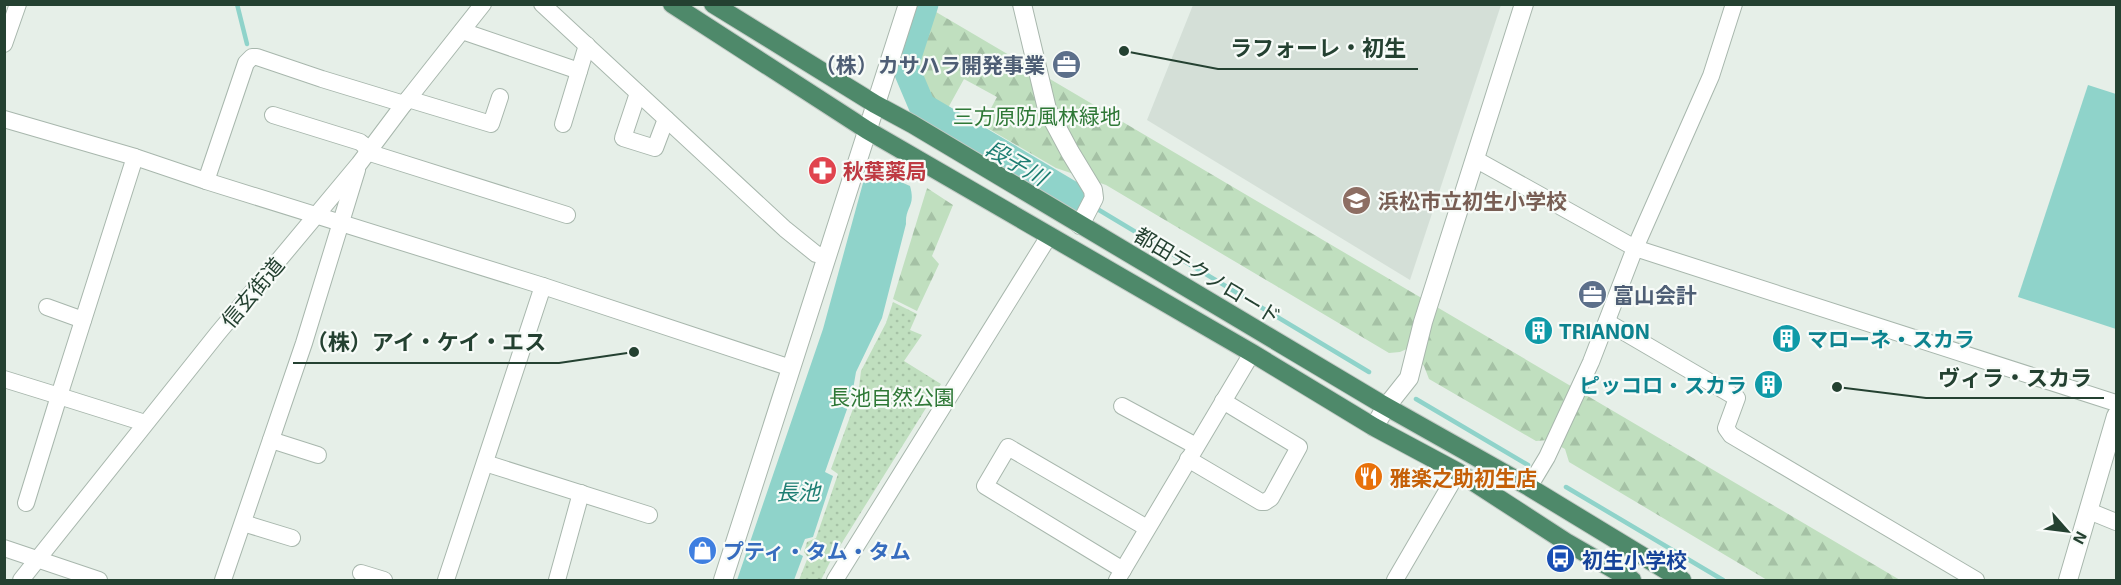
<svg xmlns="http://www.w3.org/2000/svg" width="2121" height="585" viewBox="0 0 2121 585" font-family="'Exo 2','Noto Sans JP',sans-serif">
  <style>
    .built { fill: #d4dfd7 }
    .forest { fill: url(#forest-firs) }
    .park { fill: url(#park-dots) }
    .water { fill: #8fd3ca }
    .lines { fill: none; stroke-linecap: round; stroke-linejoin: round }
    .stream { stroke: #8fd3ca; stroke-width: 4.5 }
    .river { stroke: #8fd3ca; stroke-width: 27 }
    .minor-casing { stroke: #a8b7ad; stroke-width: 18 }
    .tertiary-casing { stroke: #a8b7ad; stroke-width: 20 }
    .trunk-casing { stroke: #c2cac5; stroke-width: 20 }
    .minor { stroke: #fff; stroke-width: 16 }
    .tertiary { stroke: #fff; stroke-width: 18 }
    .trunk { stroke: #4e896a; stroke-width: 18 }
    .labels { text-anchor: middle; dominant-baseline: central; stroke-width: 4.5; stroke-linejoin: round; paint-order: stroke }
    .service-label { font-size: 21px; font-weight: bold; fill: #4e5e75; stroke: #f7fbf8; text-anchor: end }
    .park-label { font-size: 21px; fill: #2e7836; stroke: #f7fbf8 }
    .health-label { font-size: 21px; font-weight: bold; fill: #be3a42; stroke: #f7fbf8; text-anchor: start }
    .education-label { font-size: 21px; font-weight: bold; fill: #785e54; stroke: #f7fbf8; text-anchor: start }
    .street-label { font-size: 21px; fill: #244131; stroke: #f7fbf8 }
    .culture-label { font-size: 21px; font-weight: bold; fill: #0d838f; stroke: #f7fbf8; text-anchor: start }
    .food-label { font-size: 21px; font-weight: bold; fill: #c56008; stroke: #f7fbf8; text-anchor: start }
    .shop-label { font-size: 21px; font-weight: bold; fill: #366cbe; stroke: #f7fbf8; text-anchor: start }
    .transit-label { font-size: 21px; font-weight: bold; fill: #164399; stroke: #f7fbf8; text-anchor: start }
    .water-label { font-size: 22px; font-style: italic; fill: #1e7e73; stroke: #f7fbf8 }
    .leader { fill: none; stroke: #244131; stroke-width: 2 }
    .callout-dot { fill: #244131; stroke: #f7fbf8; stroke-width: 2 }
    .callout-label { font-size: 22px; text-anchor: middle; font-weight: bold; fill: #244131; stroke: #f7fbf8; stroke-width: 4.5; stroke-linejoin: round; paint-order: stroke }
  </style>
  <defs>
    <pattern id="forest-firs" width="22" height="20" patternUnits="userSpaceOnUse" patternTransform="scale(1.5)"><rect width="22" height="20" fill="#c0dfbf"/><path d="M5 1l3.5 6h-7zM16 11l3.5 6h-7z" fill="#a5c1a5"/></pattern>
    <pattern id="park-dots" width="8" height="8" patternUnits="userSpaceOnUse" patternTransform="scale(1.5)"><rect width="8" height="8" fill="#c0dfbf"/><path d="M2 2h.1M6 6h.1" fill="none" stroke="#a5c1a5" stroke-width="1.8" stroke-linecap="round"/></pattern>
  </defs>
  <rect width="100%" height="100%" fill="#e6efe8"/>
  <!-- built -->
  <path class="built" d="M 1193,5 L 1501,5 L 1410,280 L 1147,120 Z"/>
  <!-- forest -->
  <g class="forest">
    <path d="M 931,9 L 1900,580 L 1767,580 L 1569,462 L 1565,449 L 1548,440 L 1536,441 L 1429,379 L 1424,366 L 1409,348 L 1400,352 L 1389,353 L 1106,185 L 1056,168 L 982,125 L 997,97 L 964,79 L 948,108 L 928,97 L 913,66 Z"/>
    <path d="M 927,188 L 953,205 L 932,256 L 939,264 L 917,311 L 893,299 Z"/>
  </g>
  <!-- park -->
  <path class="park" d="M 893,302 L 917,314 L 910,330 L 922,335 L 904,361 L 941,384 L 830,562 L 821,580 L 799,580 L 808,557 L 804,552 L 807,542 L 816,538 L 838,474 L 831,469 L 858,395 L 861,371 L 886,323 Z"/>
  <!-- water -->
  <g class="water">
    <path d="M 2088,85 L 2116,94 L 2116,329 L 2018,297 Z"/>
    <path d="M 894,166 L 896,171 L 894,179 L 910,186 C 916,207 905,206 906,224 L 882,318 L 856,372 L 852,395 L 825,472 L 833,476 L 813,537 L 805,539 L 799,554 L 803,556 L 794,580 L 737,580 L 823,329 L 866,172 Z"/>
  </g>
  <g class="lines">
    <!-- stream -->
    <g class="stream">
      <path d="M 237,4 L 247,44"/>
      <path d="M 1099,210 L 1369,372"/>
      <path d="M 1416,399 L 1528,465"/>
      <path d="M 1566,487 L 1723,580"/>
    </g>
    <!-- river -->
    <path class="river" d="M 925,4 L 905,66 L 922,106 L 1081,200"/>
    <defs>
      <g id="minor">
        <path d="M 542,4 L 785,229 L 816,254 L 826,256"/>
        <path d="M 462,31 L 579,71"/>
        <path d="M 4,44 L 18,4"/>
        <path d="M 638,93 L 623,138 L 655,148 L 666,119"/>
        <path d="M 408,99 L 491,124 L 500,97"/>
        <path d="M 273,115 L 360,142 L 365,146 L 367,152 L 567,215"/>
        <path d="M 4,119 L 135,157 L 206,181 L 543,286 L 791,368"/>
        <path d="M 563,124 L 587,45"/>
        <path d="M 1475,159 L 1635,248 L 2116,403"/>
        <path d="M 206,181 L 246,63 L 252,57 L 257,57 L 322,79 L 404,104"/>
        <path d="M 47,307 L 83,320"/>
        <path d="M 1607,322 L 1737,398 L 1726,428 L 1731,435 L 1976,580"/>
        <path d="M 4,379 L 59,396 L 135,157"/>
        <path d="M 1122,406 L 1196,446"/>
        <path d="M 271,440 L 318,455"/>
        <path d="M 1188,459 L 1261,502 L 1265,502 L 1271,498 L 1299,447 L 1223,401"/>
        <path d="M 485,463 L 649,515"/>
        <path d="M 1529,487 L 1547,457 L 1591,362 L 1635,248 L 1711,76 L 1734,4"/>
        <path d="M 26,503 L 59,396 L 145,423"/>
        <path d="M 2089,511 L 2116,522"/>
        <path d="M 243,523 L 292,538"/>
        <path d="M 4,548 L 99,580"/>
        <path d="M 1123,570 L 985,486 L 1008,447 L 1147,528"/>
        <path d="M 361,573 L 384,580"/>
        <path d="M 21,580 L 218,333 L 359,164 L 404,104 L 483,4"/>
        <path d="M 223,580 L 304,343 L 357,170"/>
        <path d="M 446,580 L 543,286"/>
        <path d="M 557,580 L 581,493"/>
        <path d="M 835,580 L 1049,236"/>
        <path d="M 1117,580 L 1252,353"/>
        <path d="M 1395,580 L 1458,472"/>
      </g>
      <g id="tertiary">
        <path d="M 1022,4 L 1047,109 L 1070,152 L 1093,190 L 1094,198 L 1080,225"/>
        <path d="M 1374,427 L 1386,407 L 1409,378 L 1423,322 L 1524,4"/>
        <path d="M 723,580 L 908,4"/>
        <path d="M 2068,580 L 2116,416"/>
      </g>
      <g id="trunk">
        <path d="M 672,4 L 867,130 L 1252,353 L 1374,427 L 1458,472 L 1566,542 L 1632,580"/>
        <path d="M 713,4 L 875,104 L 912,124 L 1380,403 L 1529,487 L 1682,580"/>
      </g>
    </defs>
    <!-- minor casing -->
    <use href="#minor" class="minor-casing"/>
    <!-- tertiary casing -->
    <use href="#tertiary" class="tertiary-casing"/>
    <!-- trunk casing -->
    <use href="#trunk" class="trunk-casing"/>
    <!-- minor -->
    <use href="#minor" class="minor"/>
    <!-- tertiary -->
    <use href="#tertiary" class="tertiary"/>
    <!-- trunk -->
    <use href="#trunk" class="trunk"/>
  </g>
  <!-- icons -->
  <defs>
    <symbol id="office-disc" viewBox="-11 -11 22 22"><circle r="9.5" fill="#5c6f8a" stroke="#f7fbf8"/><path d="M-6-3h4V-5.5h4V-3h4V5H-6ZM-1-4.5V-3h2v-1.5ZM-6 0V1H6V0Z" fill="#fff"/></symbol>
    <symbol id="pharmacy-disc" viewBox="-11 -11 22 22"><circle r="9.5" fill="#e0444e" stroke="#f7fbf8"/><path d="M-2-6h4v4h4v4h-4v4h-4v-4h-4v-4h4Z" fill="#fff"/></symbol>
    <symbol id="school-disc" viewBox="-11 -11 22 22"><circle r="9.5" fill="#8d6e63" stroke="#f7fbf8"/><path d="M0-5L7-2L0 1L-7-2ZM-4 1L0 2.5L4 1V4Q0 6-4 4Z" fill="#fff"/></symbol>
    <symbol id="building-disc" viewBox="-11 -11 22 22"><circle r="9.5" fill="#0f9aa8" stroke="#f7fbf8"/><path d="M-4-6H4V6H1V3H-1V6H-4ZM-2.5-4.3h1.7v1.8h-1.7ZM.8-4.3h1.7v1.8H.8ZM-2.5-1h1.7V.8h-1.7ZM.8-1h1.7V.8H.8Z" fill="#fff"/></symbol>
    <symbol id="restaurant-disc" viewBox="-11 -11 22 22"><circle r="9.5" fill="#e8710a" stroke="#f7fbf8"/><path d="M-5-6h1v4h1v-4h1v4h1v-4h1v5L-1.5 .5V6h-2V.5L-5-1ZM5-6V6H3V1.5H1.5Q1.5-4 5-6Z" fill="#fff"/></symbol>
    <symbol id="shop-disc" viewBox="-11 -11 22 22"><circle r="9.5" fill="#3f7fe0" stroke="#f7fbf8"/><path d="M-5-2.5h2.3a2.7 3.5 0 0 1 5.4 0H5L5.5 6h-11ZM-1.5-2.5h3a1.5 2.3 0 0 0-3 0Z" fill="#fff"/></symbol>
    <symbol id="bus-disc" viewBox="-11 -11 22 22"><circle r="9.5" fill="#1a4fb4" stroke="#f7fbf8"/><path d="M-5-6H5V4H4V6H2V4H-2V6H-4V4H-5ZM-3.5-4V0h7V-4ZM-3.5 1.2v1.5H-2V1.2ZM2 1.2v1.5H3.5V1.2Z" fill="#fff"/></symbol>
  </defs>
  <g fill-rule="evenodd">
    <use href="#office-disc" x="1050" y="48" width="33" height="33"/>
    <use href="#pharmacy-disc" x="806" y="154" width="33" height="33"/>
    <use href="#school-disc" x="1340" y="184" width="33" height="33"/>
    <use href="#office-disc" x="1576" y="278" width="33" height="33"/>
    <use href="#building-disc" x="1522" y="314" width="33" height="33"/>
    <use href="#building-disc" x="1770" y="322" width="33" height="33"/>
    <use href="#building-disc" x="1752" y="368" width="33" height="33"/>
    <use href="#restaurant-disc" x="1352" y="460" width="33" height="33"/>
    <use href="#shop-disc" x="686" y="534" width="33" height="33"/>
    <use href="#bus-disc" x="1544" y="542" width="33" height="33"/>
  </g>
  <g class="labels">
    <!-- service labels -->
    <g class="service-label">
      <text x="1045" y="64">（株）カサハラ開発事業</text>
      <text x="1613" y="294" text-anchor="start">富山会計</text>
    </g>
    <!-- park labels -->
    <g class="park-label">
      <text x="1037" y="115">三方原防風林緑地</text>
      <text x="892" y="396">長池自然公園</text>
    </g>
    <!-- health labels -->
    <g class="health-label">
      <text x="843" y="170">秋葉薬局</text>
    </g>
    <!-- education labels -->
    <g class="education-label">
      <text x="1378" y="200">浜松市立初生小学校</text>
    </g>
    <!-- street labels -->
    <g class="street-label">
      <text transform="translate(1208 275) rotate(31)">都田テクノロード</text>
      <text transform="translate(252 292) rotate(-50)">信玄街道</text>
    </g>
    <!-- culture labels -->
    <g class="culture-label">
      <text x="1559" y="330">TRIANON</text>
      <text x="1807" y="338">マローネ・スカラ</text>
      <text x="1747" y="384" text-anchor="end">ピッコロ・スカラ</text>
    </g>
    <!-- food labels -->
    <g class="food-label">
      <text x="1390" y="477">雅楽之助初生店</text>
    </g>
    <!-- shop labels -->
    <g class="shop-label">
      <text x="723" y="550">プティ・タム・タム</text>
    </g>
    <!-- transit labels -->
    <g class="transit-label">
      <text x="1582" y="559">初生小学校</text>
    </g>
    <!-- water labels -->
    <g class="water-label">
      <text transform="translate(1017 162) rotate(30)">段子川</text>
      <text x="798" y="491">長池</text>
    </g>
  </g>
  <!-- callouts -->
  <path class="leader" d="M1124 51L1218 69H1418M634 352L559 363H293M1837 387L1926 398H2104"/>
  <g class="callout-dot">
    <circle cx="1124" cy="51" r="6"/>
    <circle cx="634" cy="352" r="6"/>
    <circle cx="1837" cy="387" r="6"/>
  </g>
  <g class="callout-label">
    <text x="1318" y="56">ラフォーレ・初生</text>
    <text x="426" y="350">（株）アイ・ケイ・エス</text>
    <text x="2015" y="386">ヴィラ・スカラ</text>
  </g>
  <!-- border -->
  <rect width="2121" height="585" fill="none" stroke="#244131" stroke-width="12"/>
  <!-- north arrow -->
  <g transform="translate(2067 531) rotate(118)" stroke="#f7fbf8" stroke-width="4.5" paint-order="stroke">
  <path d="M0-4.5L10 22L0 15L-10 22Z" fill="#244131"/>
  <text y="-9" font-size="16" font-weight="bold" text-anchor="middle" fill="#244131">N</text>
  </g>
</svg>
